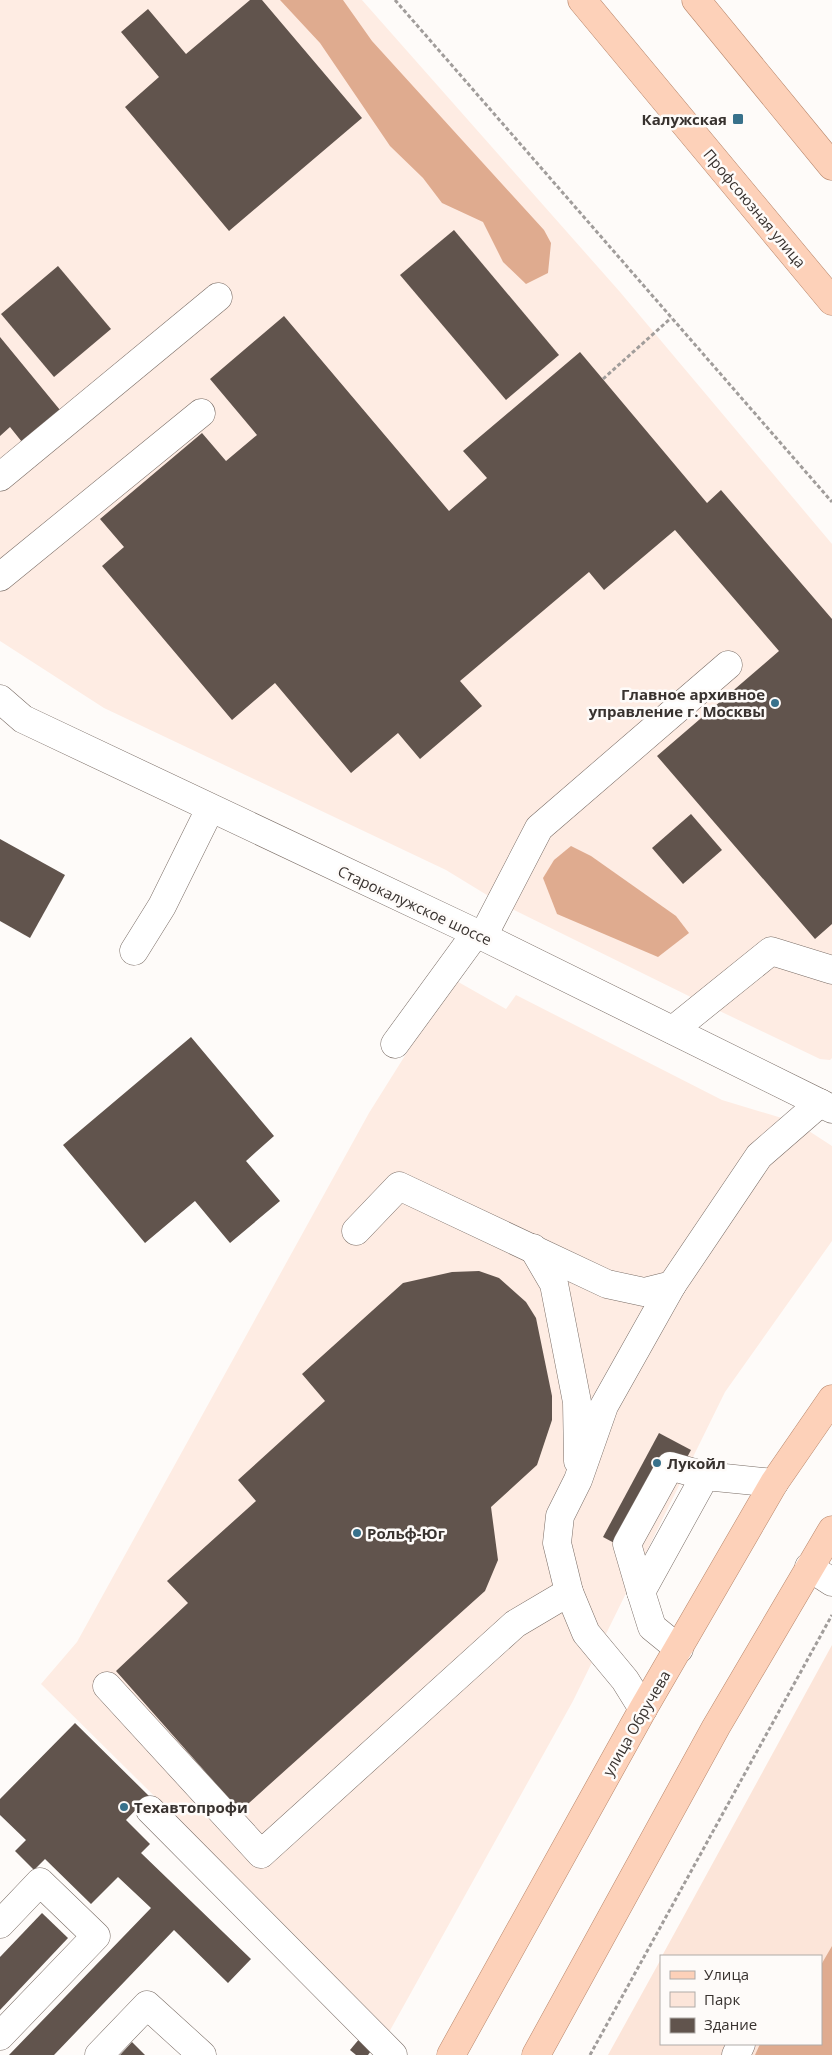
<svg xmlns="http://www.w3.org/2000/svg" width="832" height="2055" viewBox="0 0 832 2055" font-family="'Open Sans',sans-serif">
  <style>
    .built { fill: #feece3 }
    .green { fill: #fce5d9 }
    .forest { fill: #dfab8f }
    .building { fill: #61544d }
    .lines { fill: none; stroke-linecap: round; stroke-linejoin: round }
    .minor-casing { stroke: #796c65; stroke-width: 29 }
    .major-casing { stroke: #b7866b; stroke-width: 29 }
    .path { stroke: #a19d9b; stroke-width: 3; stroke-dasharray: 4 2.5; stroke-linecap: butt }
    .minor { stroke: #fff; stroke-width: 28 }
    .major { stroke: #fdd1b9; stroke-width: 28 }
    .poi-dot { fill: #38718b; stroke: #fefbf9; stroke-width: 2 }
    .labels { text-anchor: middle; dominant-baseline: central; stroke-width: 5; stroke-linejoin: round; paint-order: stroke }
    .poi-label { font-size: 15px; font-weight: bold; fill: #38322f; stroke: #fefbf9; text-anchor: start }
    .street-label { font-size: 15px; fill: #38322f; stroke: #fefbf9 }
  </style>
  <rect width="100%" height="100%" fill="#fefbf9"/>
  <!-- built -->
  <g class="built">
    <path d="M 0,0 L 362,0 L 620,292 L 832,544 L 832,1058 L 830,1060 L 820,1059 L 705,1004 L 500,903 L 446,870 L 104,708 L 0,641 Z"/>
    <path d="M 453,979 L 506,1009 L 516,995 L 722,1100 L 795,1122 L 832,1146 L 832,1241 L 725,1392 L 573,1701 L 388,2034 L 231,1872 L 41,1684 L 77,1642 L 369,1113 Z"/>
  </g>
  <!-- green -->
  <path class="green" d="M 832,1645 L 832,2055 L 608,2055 L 661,1959 L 661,2044 L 821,2044 L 821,1956 L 662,1956 Z"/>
  <!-- forest -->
  <g class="forest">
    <path d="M 280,0 L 343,0 L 372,41 L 544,230 L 551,243 L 548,273 L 526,284 L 503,262 L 483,222 L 442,203 L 423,178 L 390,146 L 320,43 Z"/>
    <path d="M 571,846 L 591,856 L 676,916 L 689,933 L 658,957 L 557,914 L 543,878 L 554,860 Z"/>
    <path d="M 832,1946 L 832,2055 L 755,2055 L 760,2044 L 821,2044 L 821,1965 Z"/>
  </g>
  <!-- building -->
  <g class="building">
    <path d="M 250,0 L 262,0 L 362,118 L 229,231 L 125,107 L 159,77 L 121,32 L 148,9 L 186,54 Z"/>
    <path d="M 454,230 L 559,355 L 506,400 L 400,275 Z"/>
    <path d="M 58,266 L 111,329 L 54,377 L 1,314 Z"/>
    <path d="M 284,316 L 449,511 L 487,478 L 463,451 L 580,352 L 707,503 L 721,490 L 832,619 L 832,924 L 815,939 L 657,756 L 779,651 L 675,530 L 604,590 L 589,572 L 460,681 L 482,706 L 420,759 L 398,733 L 351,773 L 275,683 L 232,720 L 102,566 L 124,547 L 100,519 L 202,433 L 226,461 L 257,435 L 210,379 Z"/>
    <path d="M 0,337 L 60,410 L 22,442 L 10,427 L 0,436 Z"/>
    <path d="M 691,814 L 722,850 L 683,884 L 652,848 Z"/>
    <path d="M 0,839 L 65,875 L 30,938 L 0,921 Z"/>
    <path d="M 191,1037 L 274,1136 L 246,1161 L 280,1201 L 230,1243 L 195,1201 L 145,1243 L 63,1145 Z"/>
    <path d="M 479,1271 L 499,1278 L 526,1302 L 536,1318 L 552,1396 L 552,1420 L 537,1465 L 491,1507 L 498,1560 L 485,1591 L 240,1811 L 116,1671 L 188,1603 L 167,1581 L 256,1501 L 238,1480 L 325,1401 L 302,1374 L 403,1283 L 452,1272 Z"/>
    <path d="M 659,1433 L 691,1450 L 635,1554 L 603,1537 Z"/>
    <path d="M 75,1723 L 149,1796 L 126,1820 L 150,1844 L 141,1853 L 251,1959 L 228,1983 L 174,1930 L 54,2055 L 9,2055 L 151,1908 L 118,1877 L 91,1904 L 45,1859 L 34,1870 L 15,1851 L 26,1840 L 0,1815 L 0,1799 Z"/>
    <path d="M 42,1913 L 68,1938 L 0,2010 L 0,1957 Z"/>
    <path d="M 360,2038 L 373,2048 L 368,2055 L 356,2055 L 350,2050 Z"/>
    <path d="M 132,2042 L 145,2055 L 120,2055 Z"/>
  </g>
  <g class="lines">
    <defs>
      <g id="minor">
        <path d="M 0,477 L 218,297"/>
        <path d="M 0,577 L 201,413"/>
        <path d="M 0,699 L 23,719 L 476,933 L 832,1109"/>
        <path d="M 483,936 L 539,828 L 728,665"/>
        <path d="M 134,951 L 162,906 L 210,809"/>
        <path d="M 673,1030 L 771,951 L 832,970"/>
        <path d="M 395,1044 L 476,933"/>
        <path d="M 356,1231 L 399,1186 L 607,1284 L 644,1292 L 672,1285"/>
        <path d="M 533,1248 L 554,1284 L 577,1402 L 578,1461"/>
        <path d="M 809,1567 L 832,1582"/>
        <path d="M 641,1592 L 627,1544 L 670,1466 L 705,1476"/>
        <path d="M 679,1649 L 652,1627 L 641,1592 L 705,1476 L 774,1483"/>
        <path d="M 107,1686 L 261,1854 L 515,1624 L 569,1592"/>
        <path d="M 643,1709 L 625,1680 L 586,1633 L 569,1592 L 557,1543 L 560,1516 L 578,1480 L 604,1406 L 672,1285 L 759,1156 L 820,1103"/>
        <path d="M 150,1810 L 393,2055"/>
        <path d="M 0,1924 L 40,1882 L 96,1936 L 0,2036"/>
        <path d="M 99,2055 L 147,2005 L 202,2055"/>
        <path d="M 736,2055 L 741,2044"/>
      </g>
      <g id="major">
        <path d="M 582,0 L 832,301"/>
        <path d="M 696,0 L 832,166"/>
        <path d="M 451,2055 L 643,1709 L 774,1483 L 832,1399"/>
        <path d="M 536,2055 L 716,1727 L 832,1530"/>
      </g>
    </defs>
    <!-- minor casing -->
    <use href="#minor" class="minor-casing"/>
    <!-- major casing -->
    <use href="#major" class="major-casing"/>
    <!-- path -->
    <g class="path">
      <path d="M 395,0 L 832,502"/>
      <path d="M 603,379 L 671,318"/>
      <path d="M 590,2055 L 832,1615"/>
    </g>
    <!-- minor -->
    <use href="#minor" class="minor"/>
    <!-- major -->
    <use href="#major" class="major"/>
  </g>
  <!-- markers -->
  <g class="poi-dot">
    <rect x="732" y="113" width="12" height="12" rx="2.5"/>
    <circle cx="775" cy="703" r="5"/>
    <circle cx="657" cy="1463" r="5"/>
    <circle cx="357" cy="1533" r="5"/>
    <circle cx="124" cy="1807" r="5"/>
  </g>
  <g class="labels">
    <!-- poi labels -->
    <g class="poi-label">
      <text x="727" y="119" text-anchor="end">Калужская</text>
      <text x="765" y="694" text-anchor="end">Главное архивное<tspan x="765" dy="17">управление г. Москвы</tspan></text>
      <text x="667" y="1463">Лукойл</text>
      <text x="367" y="1533">Рольф-Юг</text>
      <text x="134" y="1807">Техавтопрофи</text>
    </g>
    <!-- street labels -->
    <g class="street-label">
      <text transform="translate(755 208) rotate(50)">Профсоюзная улица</text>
      <text transform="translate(415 905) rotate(25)">Старокалужское шоссе</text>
      <text transform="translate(636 1723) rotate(-60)">улица Обручева</text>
    </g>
  </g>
  <!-- legend -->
  <rect x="660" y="1955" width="162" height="90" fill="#fefbf9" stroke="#afaba8"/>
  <rect x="670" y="1971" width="25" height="8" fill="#fdd1b9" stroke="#afaba8"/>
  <text x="704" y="1980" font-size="15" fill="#38322f">Улица</text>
  <rect x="670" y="1992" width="25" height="15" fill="#fce5d9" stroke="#afaba8"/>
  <text x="704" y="2005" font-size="15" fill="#38322f">Парк</text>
  <rect x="670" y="2018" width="25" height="15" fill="#61544d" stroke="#afaba8"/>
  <text x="704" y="2030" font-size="15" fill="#38322f">Здание</text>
</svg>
